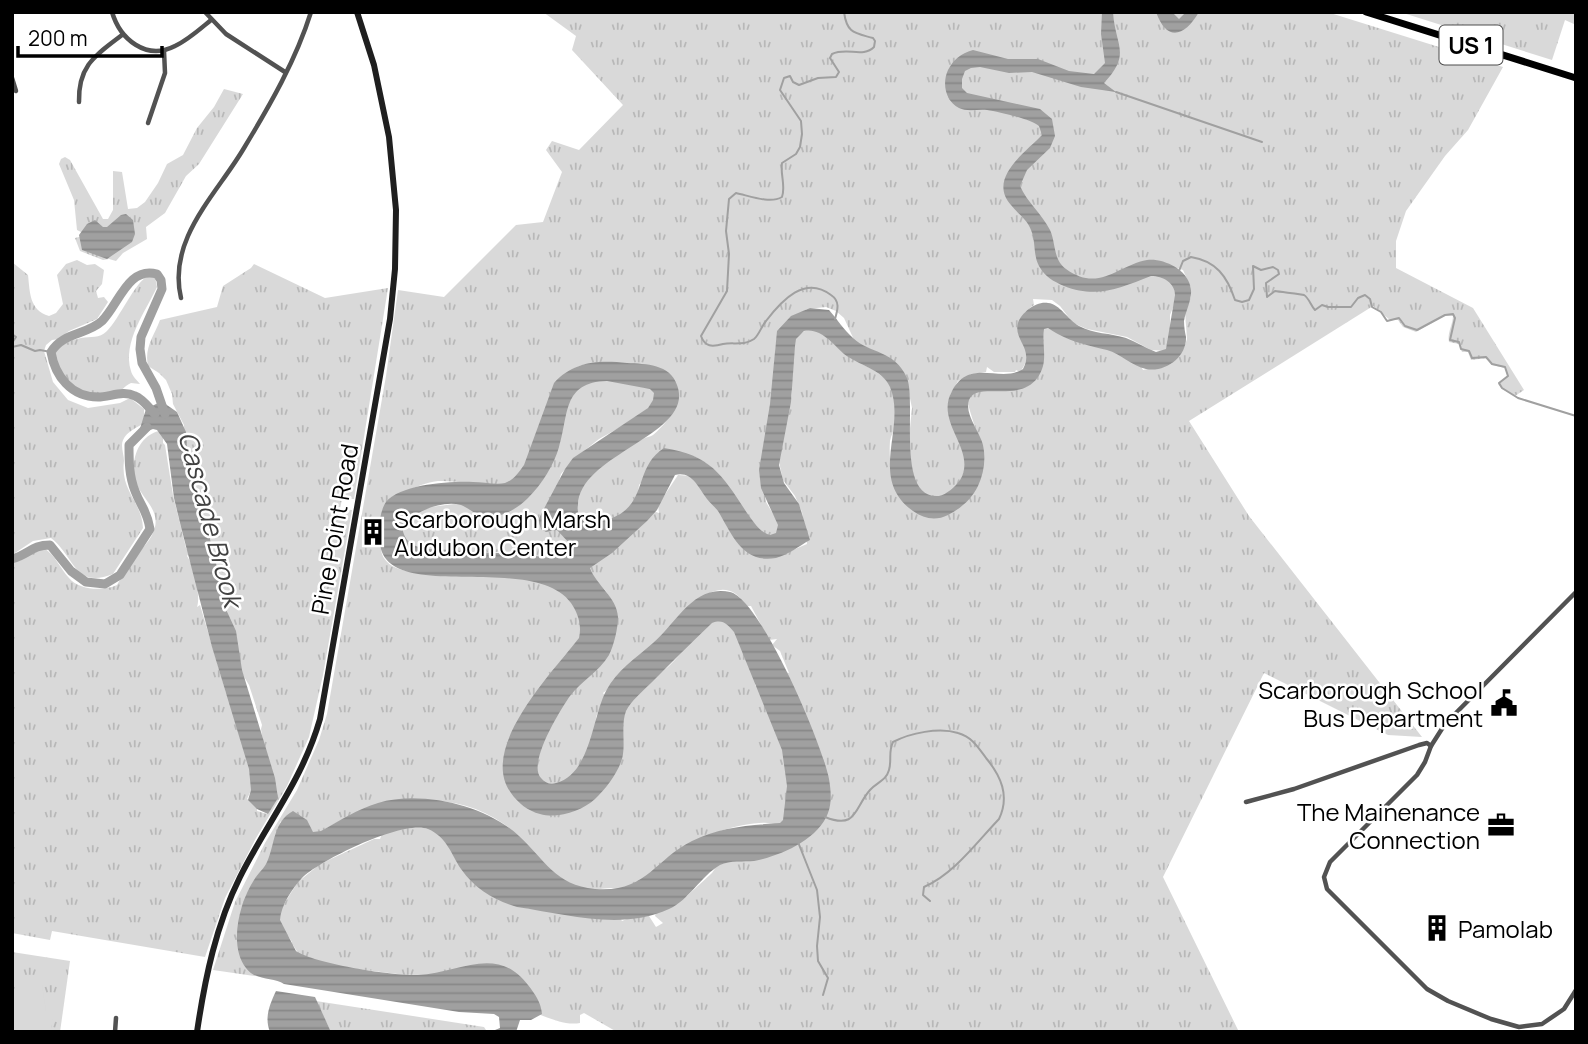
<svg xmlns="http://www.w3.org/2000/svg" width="1588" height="1044" viewBox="0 0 1588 1044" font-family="Manrope,sans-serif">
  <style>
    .park { fill: url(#park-tufts) }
    .garden { fill: #d9d9d9 }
    .water { fill: url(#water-rules); fill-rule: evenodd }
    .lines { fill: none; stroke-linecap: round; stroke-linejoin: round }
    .stream { stroke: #a0a0a0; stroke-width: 2 }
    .river { stroke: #a0a0a0; stroke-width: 9 }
    .minor { stroke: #525252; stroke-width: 4.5 }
    .secondary { stroke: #1f1f1f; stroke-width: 6 }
    .primary { stroke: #000; stroke-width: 7 }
    .labels { text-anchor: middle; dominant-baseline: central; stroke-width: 5; stroke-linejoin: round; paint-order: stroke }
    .shield { fill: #fff; stroke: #4c4c4c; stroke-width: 2 }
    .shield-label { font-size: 23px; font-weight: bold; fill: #000 }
    .poi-label { font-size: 24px; fill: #000; stroke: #fff; text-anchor: start }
    .street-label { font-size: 24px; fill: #000; stroke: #fff }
    .water-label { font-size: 26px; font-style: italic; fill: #414141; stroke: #fff }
  </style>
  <defs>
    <pattern id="park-tufts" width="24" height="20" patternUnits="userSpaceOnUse" patternTransform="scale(1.75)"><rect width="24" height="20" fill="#d9d9d9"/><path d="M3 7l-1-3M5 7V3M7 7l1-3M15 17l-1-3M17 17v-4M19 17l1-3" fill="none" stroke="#b8b8b8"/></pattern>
    <pattern id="water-rules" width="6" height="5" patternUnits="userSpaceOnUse" patternTransform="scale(1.75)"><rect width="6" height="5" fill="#a0a0a0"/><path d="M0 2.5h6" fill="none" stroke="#888"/></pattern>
  </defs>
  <rect width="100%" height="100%" fill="#fff"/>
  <!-- park -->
  <g class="park">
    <path d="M 543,12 L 1327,12 L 1503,67 L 1468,130 L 1445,156 L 1406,211 L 1396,241 L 1396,268 L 1473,308 L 1524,390 L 1515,396 L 1502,389 L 1498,384 L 1507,376 L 1506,368 L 1492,365 L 1487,358 L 1471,360 L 1468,352 L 1462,352 L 1459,344 L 1449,342 C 1447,333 1453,324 1453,316 L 1444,316 L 1416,332 L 1403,327 L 1398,320 L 1390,320 L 1373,306 L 1189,421 L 1249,516 L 1422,737 L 1388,735 L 1264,673 L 1163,877 L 1239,1032 L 617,1032 L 584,1013 L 580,1015 L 580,1023 C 563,1026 546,1016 529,1011 L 531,1003 L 538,1006 L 539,1003 L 510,975 L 489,968 L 430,978 L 349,968 L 312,961 L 298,953 L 293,945 L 288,946 L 292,942 L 278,921 L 278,913 L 298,882 L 320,864 L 374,839 L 380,839 L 382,834 C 406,825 439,818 454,846 C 458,854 460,863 465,871 C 473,881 483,889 493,895 C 505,903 520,908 534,909 C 544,910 551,908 560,912 L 620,918 L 622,921 L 629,918 L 649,916 L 656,927 L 663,923 L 655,916 L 656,912 L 687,896 L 712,873 L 722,858 C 750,858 781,856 804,837 C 811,832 818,825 822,817 C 840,779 796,708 779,674 L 780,671 L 789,673 L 780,651 L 772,645 L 777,639 L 769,640 L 751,606 L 746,606 C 721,562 677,619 658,640 C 648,650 636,659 626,669 C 618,677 612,687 603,693 L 605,696 L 596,717 L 595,734 L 589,767 L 583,775 L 571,781 L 551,786 L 541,784 L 534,776 C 533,749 556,708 572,686 C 576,680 583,677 588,672 C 604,653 620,623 610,598 C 605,587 593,579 585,570 L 586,562 L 615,546 L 642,524 L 653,511 L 659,513 L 658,505 L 678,475 L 690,476 L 694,479 C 701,489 716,503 721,513 C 725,519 727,527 731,533 C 753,566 777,557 807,544 L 802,512 L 795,496 L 783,480 L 779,462 L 781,438 L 792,395 L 792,349 L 796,337 L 809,328 C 826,332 833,346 847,355 C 861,365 880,370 890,385 C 895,393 897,417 895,426 C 894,431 891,435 890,441 C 888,469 895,502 924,513 C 936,517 948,514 958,506 C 999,472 979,446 968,404 L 968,398 L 972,391 C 992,386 1011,394 1030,385 L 1043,364 L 1042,328 L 1046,324 C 1052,328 1058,335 1064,337 C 1085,343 1135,348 1143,370 L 1171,364 L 1184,348 L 1187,339 L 1185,311 L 1191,297 L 1191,288 L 1183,270 L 1177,268 L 1174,286 L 1176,300 L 1170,315 L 1170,341 L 1166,351 L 1151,350 L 1127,337 L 1087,329 L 1073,323 L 1060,306 L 1052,300 L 1033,299 L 1034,305 C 1001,326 1042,344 1020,372 L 1016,370 L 1015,372 L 994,372 L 987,367 L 986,372 L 971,374 L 958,381 L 950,395 L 953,426 L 965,446 L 969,461 L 958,485 L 941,499 L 924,498 L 916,491 L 911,481 L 908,448 L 912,408 L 906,379 L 899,367 L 885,356 L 855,342 L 844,318 L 836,311 L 826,307 L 807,309 L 786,323 L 776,343 L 773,388 L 774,396 L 760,468 L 766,502 L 779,524 L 779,536 C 743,545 732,458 683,454 C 675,453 668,450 661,454 C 654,459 647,478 639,485 C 636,516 622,515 596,524 C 588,527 583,531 575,528 C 574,518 574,489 580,481 C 589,466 627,447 643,439 C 646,437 650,437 653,435 C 669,422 689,393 669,376 C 654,366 640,368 623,365 C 582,359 564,364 549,405 C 547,412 545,420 543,426 C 537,438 529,451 527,465 C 518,470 518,482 505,484 C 483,488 461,480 438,481 C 426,482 406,491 395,496 C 384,502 383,512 382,523 C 381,534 379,544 382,554 C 392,582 451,570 475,573 C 498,575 525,575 547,583 C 550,584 553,582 556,583 C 563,585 582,614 585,620 C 590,636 575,644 566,654 C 557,664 551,678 543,689 C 526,715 516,722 508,753 C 505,769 503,779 514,792 C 521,802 531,811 543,812 C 583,816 613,785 621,748 C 623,738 620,725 622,716 C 628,696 658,676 670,665 C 684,652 695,631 713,622 C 718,619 722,620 728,622 C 738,638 759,665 755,685 L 764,697 L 763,700 L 778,733 L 787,762 L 790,792 L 787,819 L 778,825 C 758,816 700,835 682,848 C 660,863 651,883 622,888 C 618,889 615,888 612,888 C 603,888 595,891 586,889 C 549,882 532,844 504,824 C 447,784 369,798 316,835 L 311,836 L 304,821 L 288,817 L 280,822 L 276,846 L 277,857 C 271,865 263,872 257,881 C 240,906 226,963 262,977 L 213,970 L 235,902 L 265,843 L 297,790 L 319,740 L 327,714 L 386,376 L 398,290 L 444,297 L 516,225 L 543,222 L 562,172 L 546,150 L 552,141 L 579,150 L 623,105 L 572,50 L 576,36 Z"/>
    <path d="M 1400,12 L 1576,12 L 1576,25 L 1565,20 L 1552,60 Z"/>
    <path d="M 224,89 L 243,94 L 199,164 L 186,176 L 165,213 L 146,227 L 147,239 L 123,253 L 116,261 L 109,259 L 103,260 L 80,251 L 75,238 L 87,235 L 77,230 L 74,200 L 59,164 L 61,159 L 65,157 L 70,160 L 103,219 L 108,219 L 113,210 L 113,171 L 122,172 L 128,209 L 137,208 L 145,202 L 158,183 L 167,164 L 183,155 L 197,128 L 214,107 Z"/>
    <path d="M 77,260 L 87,265 L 95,264 L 104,270 L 102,284 L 96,291 L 98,298 L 104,297 L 108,302 L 97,319 L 69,331 L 59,339 L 52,340 L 46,345 L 44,351 L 53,382 L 68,400 L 88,408 L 120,403 L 130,398 L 144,409 L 144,423 C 135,429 123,433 122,445 C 122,451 124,456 124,461 C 120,491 142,502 143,528 L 113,574 C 74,590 74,555 51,538 L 33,541 L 12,555 L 12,262 L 28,275 C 30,292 29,310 49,316 L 56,313 L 63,304 L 57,275 L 66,264 Z"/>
    <path d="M 254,264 L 325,298 L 388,288 L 354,499 L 342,499 L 340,509 L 352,510 L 323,675 L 309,737 L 287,786 L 256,838 L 225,898 L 205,957 L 52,931 L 50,940 L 12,933 L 12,564 L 44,548 C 56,556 59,567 69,578 C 80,591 104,591 117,585 C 122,577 125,569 131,561 C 139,551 152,541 155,527 C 159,509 142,498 136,483 C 129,462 138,436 159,431 L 163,435 L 163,443 L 165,445 L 173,495 L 186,548 L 189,553 L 187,556 C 194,566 201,596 197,607 L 200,605 L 226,693 L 235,713 L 254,784 L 247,799 L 257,806 L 257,811 L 267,814 C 283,791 275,790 269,768 C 265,755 263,742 261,729 L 262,725 L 249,685 L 243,675 L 223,611 L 185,467 L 184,425 L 173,404 L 172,394 L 166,380 L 159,373 L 148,366 C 144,348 154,336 160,320 L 217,307 L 223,286 L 251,268 Z"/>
    <path d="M 149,275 L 155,277 L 157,287 C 146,311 122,342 131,371 C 132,376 137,380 140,384 L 131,383 C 124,386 123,390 118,393 C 105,402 69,393 62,379 C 58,372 55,361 53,353 C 61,345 70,340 81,338 C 91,336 99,339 107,331 C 120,318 134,283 149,275 Z"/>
    <path d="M 608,380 L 650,387 L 657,395 L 644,414 L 599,439 L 575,458 L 561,474 L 557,488 L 570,544 L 565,554 L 558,558 L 546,559 L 532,555 L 493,552 L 414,553 L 399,531 L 401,523 L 423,508 L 462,503 L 482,515 L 497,516 L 505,513 L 527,498 L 542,481 L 559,438 L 570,396 L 587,381 Z"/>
    <path d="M 12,952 L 70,961 L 60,1032 L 12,1032 Z"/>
    <path d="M 316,1001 L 484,1027 L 486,1030 L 331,1032 Z"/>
  </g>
  <!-- garden -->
  <path class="garden" d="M 37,982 L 42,985 L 46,1011 L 53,1016 L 51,1032 L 12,1032 L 12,990 Z"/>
  <!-- water -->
  <g class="water">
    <path d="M 1102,12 L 1113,12 C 1115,46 1132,53 1104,83 L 1116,92 L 1081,87 L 1032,72 L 1009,73 L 980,67 L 971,68 L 965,71 L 962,79 L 962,88 L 967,93 L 1040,109 L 1052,119 L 1055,136 L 1050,148 L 1027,170 L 1020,186 C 1027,202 1042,214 1050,230 C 1056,243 1053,260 1066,269 C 1099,293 1118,265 1147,260 C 1163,258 1186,269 1190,285 C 1194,297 1186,309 1184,321 C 1184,327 1185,332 1186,337 C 1187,357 1165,373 1146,369 C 1132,366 1121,354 1107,350 C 1083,344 1069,342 1048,328 L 1044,329 C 1042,341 1046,354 1043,366 C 1030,410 977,378 969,400 C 964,414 980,432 983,445 C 986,459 984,473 978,486 C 972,499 960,509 948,515 C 936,521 924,519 913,511 C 867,478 907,428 890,387 C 882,369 858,365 844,354 C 836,347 829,338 819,333 C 814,331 810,330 804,331 L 796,339 L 795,346 L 791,402 L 779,465 L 784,483 L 799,504 L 810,540 C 799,546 788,555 776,558 C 742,564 732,534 718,511 C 715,507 710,503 707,499 C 698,487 692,471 675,475 L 657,510 L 647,521 L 612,553 L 590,568 C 596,585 617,597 618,617 C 618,628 614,645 609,655 C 599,672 581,681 570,696 C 560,710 527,764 541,778 C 545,783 551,785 556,783 C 591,774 592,717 606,691 C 617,670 636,658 653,643 C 676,624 693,584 730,592 C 761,599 823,746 829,779 C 831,791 832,802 828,813 C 818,840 780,856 754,861 C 744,862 730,860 720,865 C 701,876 689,900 669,909 C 622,931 565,914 517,907 C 494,900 476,890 461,869 C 451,854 447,837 428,829 C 404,819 320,860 302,878 C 292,889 281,905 280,920 L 296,951 C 315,964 394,976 418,975 C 459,973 497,944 528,985 C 535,994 541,1002 542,1014 L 531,1020 L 520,1020 L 516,1032 L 490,1032 L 500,1028 L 499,1017 L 494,1014 L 459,1012 L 284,984 C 274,977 255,981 246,968 C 228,945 240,901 254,880 C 258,873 264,869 267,862 C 275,844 273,822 293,811 L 307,820 L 313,832 L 321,831 C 339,821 358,809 378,803 C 421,790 486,805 519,836 C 545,860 555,885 595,889 C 646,893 654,860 692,841 C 719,827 750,825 780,823 L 783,820 L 787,786 L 782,750 L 734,632 C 727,624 723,619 712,623 C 691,643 671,663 651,683 C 643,691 631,701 626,711 C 621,724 625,741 623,754 C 621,769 606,789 595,799 C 582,811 558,819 540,814 C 528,811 518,803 511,793 C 478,748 552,673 579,638 C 582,625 578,613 571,603 C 533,551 387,605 380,544 C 378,532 379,512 386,502 C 401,484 451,481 473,482 C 483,482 496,485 505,483 C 514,480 519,472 524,465 L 554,383 C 574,361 599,360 627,363 C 646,364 670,364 677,385 C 696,435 580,453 578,505 C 577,510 578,515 582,520 C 588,525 595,523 602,521 C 651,510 631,469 664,448 C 711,455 723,476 747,513 C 754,522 758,531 770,535 L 776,533 L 778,525 L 761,488 L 759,470 L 770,404 L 777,331 L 791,316 L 810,308 L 829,310 C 837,319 844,330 853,338 C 870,354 895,350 907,378 C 917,403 895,500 939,496 C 946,495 956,486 960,480 C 978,450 934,423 952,391 C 970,357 1000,384 1023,369 C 1034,348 1013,340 1018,323 C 1022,312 1036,301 1048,303 C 1060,304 1068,320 1079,326 C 1093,334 1111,333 1126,338 C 1136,342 1146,348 1156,352 L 1166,349 L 1175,295 C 1175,283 1163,276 1151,276 C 1120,288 1097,299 1064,286 C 1053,281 1045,277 1039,266 C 1033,255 1036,242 1031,230 C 1027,219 1018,214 1011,205 C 987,178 1026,152 1042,135 L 1039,126 C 1031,119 999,112 987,110 C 978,109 967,112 959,108 C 945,101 942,83 948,70 C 954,59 960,54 973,50 L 1008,59 L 1038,59 L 1069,71 L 1094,74 L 1105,63 L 1101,34 ZM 607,381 L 650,389 L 654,393 L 653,400 L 648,408 L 573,458 L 565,469 L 538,520 L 541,529 L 546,532 L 557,530 L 570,544 C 560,560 549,559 531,555 L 429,549 C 414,547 404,543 402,526 C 414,512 441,500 461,505 C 467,507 473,513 480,515 C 497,521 516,510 528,498 C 542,484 554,465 559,447 C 569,415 562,382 607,381 Z"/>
    <path d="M 1156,12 L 1172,12 L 1179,19 L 1186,12 L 1199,12 C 1185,36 1167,43 1156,12 Z"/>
    <path d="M 126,214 L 133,220 L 135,234 L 132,242 L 107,259 L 82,250 L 79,235 L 87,224 L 95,220 L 103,227 L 107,227 L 121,215 Z"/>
    <path d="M 158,403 L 164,403 L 177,412 L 186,432 L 188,462 L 215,557 L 223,603 L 236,631 L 242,670 L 275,778 L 278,798 L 268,814 L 257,809 L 248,800 L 251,790 L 249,769 L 212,647 L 181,527 L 174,498 L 167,444 L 157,430 L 153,429 L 138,435 L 146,409 Z"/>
    <path d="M 276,991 L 315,997 L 331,1032 L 270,1032 C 264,1017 270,1004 276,991 Z"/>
  </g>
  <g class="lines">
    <!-- stream -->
    <g class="stream">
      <path d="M 1116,92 L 1262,142"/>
      <path d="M 1179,271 L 1183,261 L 1191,257 C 1216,261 1227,276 1235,300 L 1242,302 L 1249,300 L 1254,289 L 1253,266 L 1261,270 L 1273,267 L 1278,270 L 1279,274 L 1266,283 L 1267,297 L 1275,291 C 1280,292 1302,294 1304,295 C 1309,298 1311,306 1315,310 L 1322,305 L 1328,307 L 1351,307 L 1358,298 L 1365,295 L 1370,299 L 1372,307 L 1381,312 L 1387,321 L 1399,318 L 1405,326 L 1417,330 L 1445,315 L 1453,314 L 1455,318 L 1450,340 L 1459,342 L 1461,349 L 1469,351 L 1472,358 L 1486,357 L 1492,364 L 1505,367 L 1508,376 L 1499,383 L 1502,388 L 1518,398 L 1576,416"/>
      <path d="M 835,319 C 838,309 840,301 831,295 C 805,275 782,300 766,321 C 761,327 759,335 754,339 C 744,346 733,342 723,344 C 712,347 705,347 701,336 L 727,291 L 729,254 L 726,231 L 729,199 L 736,193 C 750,196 770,204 782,197 C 786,186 780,174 782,163 L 796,154 L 800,147 L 802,134 L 801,121 L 780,90 L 784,78 L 790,76 L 793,82 L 799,85 L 818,78 L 836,77 L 839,72 L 830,58 L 832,54 C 847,47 863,58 874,47 L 875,41 L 873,38 C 855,33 847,34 844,12"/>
      <path d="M 12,334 L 16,337 L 12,343"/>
      <path d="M 12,347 L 21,345 L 35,351 L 40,350 L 51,352"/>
      <path d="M 825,817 C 857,830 854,808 870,790 C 877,782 886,781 889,770 C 892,760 888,752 893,742 C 910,733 939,727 958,733 C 972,737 978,747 986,758 C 1001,776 1010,796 999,819 C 977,842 954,874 924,887 L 923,895 L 930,901"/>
      <path d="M 798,842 L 817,890 L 820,917 L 817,946 L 818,961 L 828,978 L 823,995"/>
    </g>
    <!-- river -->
    <g class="river">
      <path d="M 155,414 C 149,408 143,399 135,396 C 123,390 110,397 98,397 C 71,397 55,376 51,352 C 63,332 87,335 102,321 C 119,304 128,266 157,274 L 161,280 L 162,289 L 141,337 L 140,349 L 142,363 L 156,388 L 165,414"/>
      <path d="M 12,559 C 29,554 32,545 50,545 L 71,571 L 86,582 L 105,584 L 120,575 L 150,529 C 147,510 141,507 135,491 C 129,476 129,461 129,445 L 147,427"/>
    </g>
    <!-- minor -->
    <g class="minor">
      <path d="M 112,12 C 120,39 146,61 175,46 C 188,40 200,29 211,20"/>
      <path d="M 205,12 L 226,34 L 285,72"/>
      <path d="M 12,78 L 16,91"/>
      <path d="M 79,102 C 78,65 96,55 122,35"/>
      <path d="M 148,123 L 165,73 L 164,51"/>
      <path d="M 181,298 C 167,239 217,194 244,148 C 270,105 296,60 311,12"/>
      <path d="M 1431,746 L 1425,762 L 1417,775 L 1330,862 L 1324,877 L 1327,889 L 1427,989 L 1448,1001 L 1491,1019 L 1519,1027 L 1542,1024 L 1564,1009 L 1576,990"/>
      <path d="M 1246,802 L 1294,789 L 1419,745 L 1427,743 L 1431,746 L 1445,724 L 1576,592"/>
      <path d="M 115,1032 L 116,1018"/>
    </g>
    <!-- secondary -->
    <path class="secondary" d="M 197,1032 C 205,978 216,925 240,877 C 268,821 302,781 320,719 L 390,319 L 395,269 L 396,210 L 389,137 L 374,65 L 357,12"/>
    <!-- primary -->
    <path class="primary" d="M 1366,12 L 1576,78"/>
  </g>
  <!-- icons -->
  <defs>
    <symbol id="building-bare" viewBox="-9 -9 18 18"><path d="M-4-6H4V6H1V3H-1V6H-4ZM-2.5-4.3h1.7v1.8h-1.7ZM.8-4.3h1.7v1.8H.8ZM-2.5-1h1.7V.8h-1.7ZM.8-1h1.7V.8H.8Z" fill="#000" stroke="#fff" stroke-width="2.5" paint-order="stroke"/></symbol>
    <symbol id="civic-bare" viewBox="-9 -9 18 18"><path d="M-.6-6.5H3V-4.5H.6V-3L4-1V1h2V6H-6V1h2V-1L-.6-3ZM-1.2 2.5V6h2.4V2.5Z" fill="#000" stroke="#fff" stroke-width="2.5" paint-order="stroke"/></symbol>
    <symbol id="office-bare" viewBox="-9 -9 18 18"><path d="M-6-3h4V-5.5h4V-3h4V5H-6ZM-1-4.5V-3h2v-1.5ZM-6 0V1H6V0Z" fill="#000" stroke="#fff" stroke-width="2.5" paint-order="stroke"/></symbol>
  </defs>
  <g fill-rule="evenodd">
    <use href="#building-bare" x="354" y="513" width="38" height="38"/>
    <use href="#civic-bare" x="1485" y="684" width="38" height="38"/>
    <use href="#office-bare" x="1482" y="806" width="38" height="38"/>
    <use href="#building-bare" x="1418" y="909" width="38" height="38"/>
  </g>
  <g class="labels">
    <!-- shield labels -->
    <rect class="shield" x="1439.5" y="25.5" width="63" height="39" rx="5"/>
    <g class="shield-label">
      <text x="1471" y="45">US 1</text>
    </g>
    <!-- poi labels -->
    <g class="poi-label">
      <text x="394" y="518">Scarborough Marsh<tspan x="394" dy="28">Audubon Center</tspan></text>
      <text x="1483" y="689" text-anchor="end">Scarborough School<tspan x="1483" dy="28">Bus Department</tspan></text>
      <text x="1480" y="811" text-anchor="end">The Mainenance<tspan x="1480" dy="28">Connection</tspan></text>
      <text x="1458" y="928">Pamolab</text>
    </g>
    <!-- street labels -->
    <g class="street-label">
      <text transform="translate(334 529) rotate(-80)">Pine Point Road</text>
    </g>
    <!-- water labels -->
    <g class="water-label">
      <text transform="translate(211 519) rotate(75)">Cascade Brook</text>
    </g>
  </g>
  <!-- border -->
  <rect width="1588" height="1044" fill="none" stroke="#000000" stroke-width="28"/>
  <!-- scale -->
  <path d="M18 46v10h144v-10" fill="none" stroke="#000000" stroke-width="3.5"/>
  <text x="28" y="46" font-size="21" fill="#000000" stroke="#ffffff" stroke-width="5" paint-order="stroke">200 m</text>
</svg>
